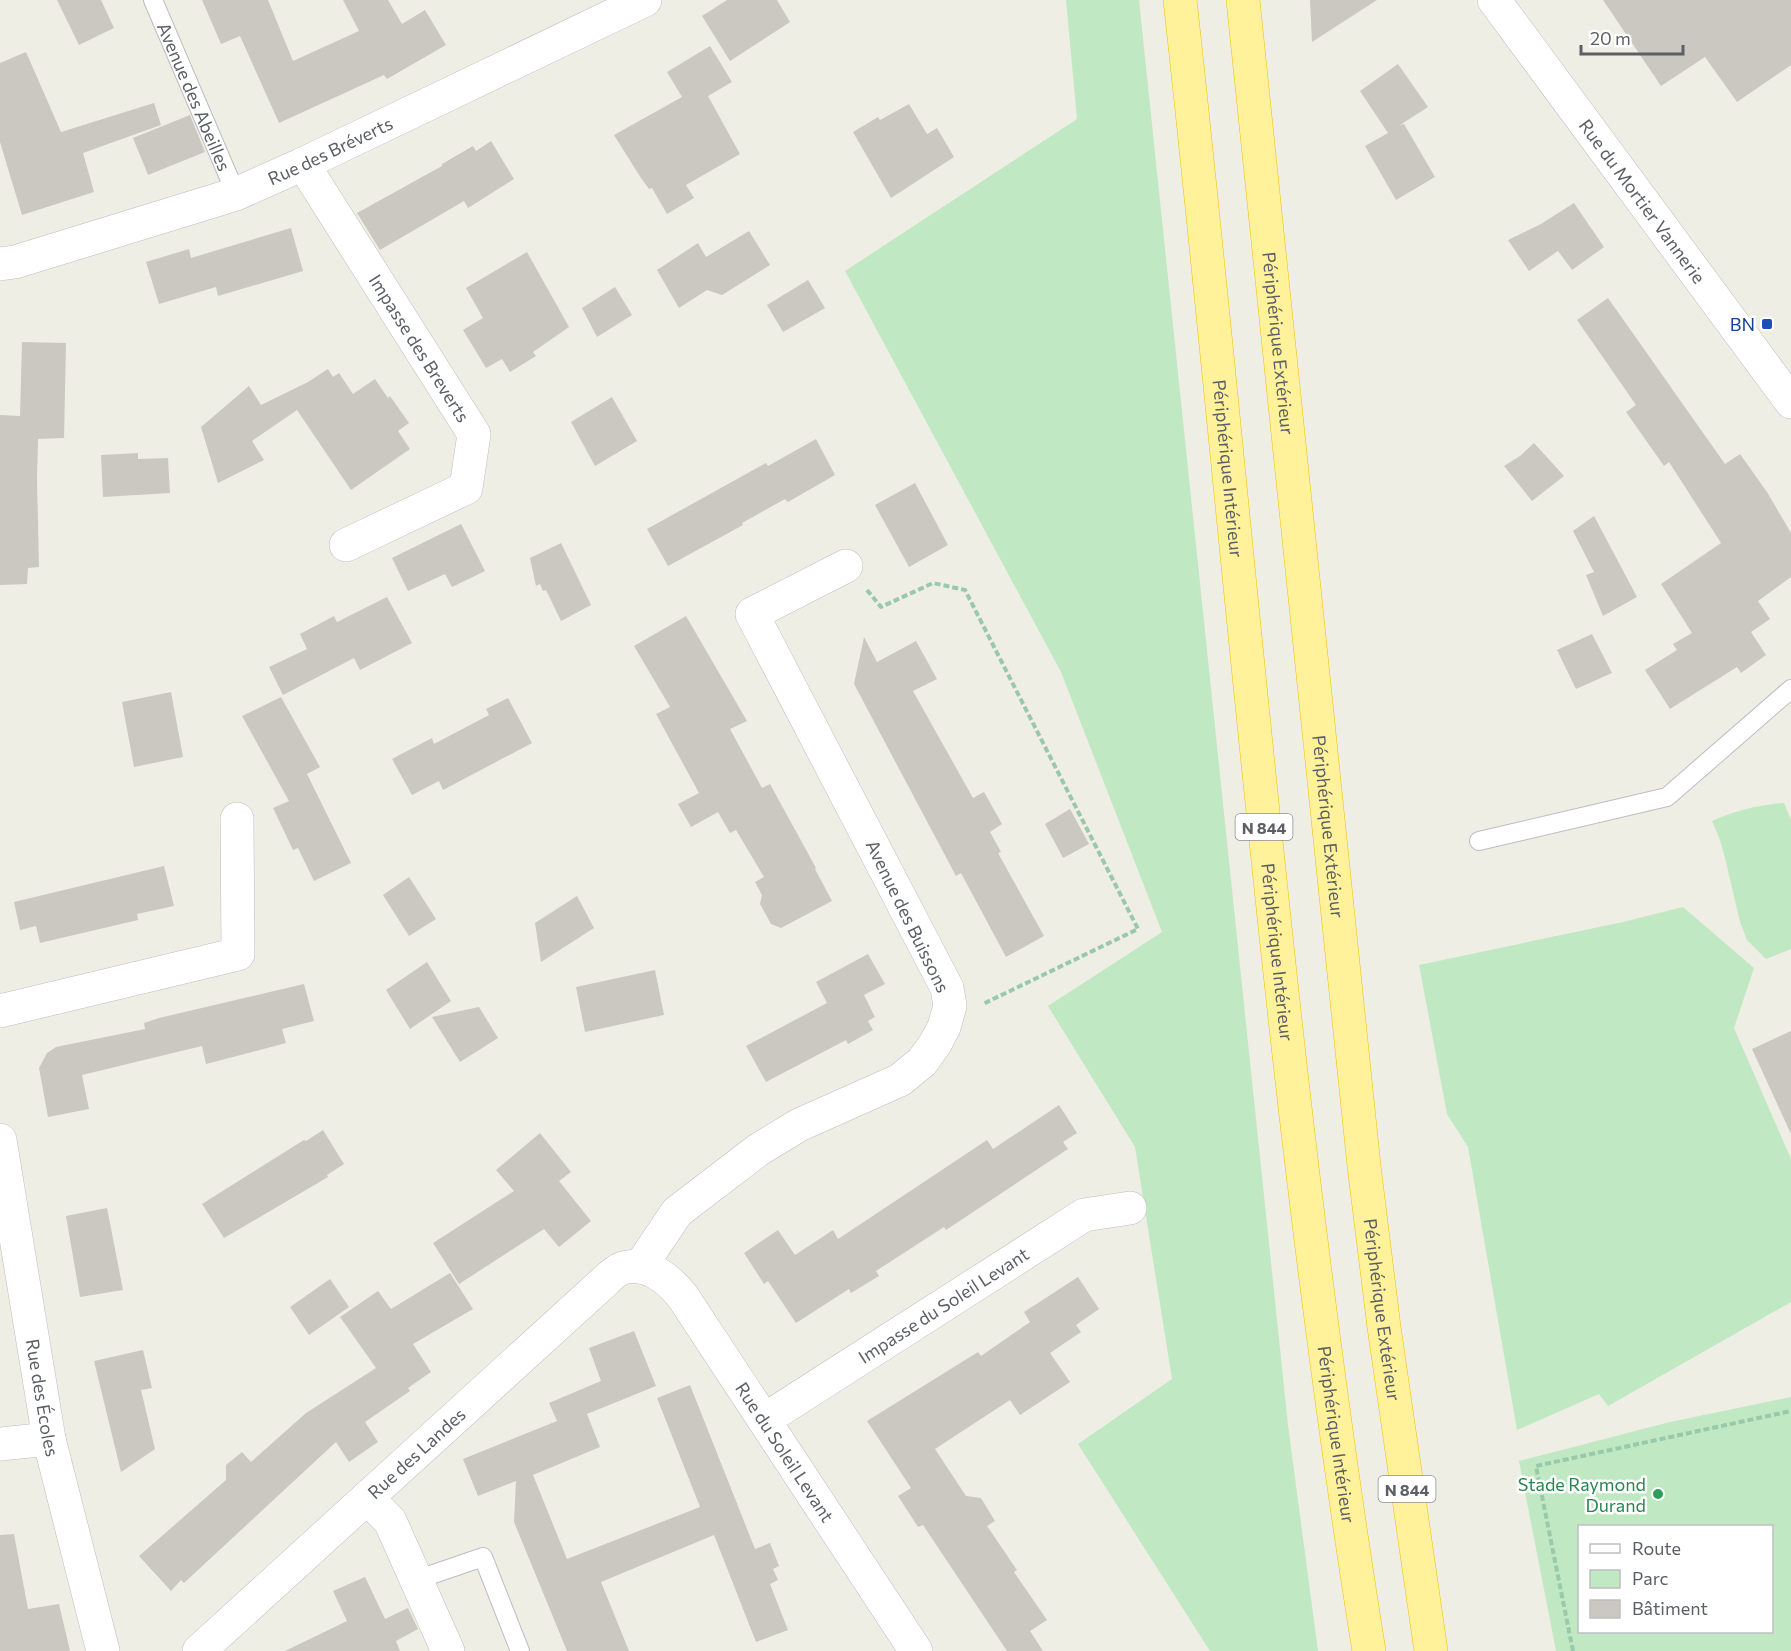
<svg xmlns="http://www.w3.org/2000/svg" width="1791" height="1651" viewBox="0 0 1791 1651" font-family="Commissioner,sans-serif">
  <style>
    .green { fill: #c0e8c3; fill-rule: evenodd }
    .building { fill: #cac8c1 }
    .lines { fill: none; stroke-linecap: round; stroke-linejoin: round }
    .service-casing { stroke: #bcbdc3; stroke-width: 20 }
    .minor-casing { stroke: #bcbdc3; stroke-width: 34 }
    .trunk-casing { stroke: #f3be00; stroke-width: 34 }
    .path { stroke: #98c9ab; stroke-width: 4; stroke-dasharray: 6 3; stroke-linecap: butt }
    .service { stroke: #fff; stroke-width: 18 }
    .minor { stroke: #fff; stroke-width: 33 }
    .trunk { stroke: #fff29a; stroke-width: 33 }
    .transit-dot { fill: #1a4fb4; stroke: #fff; stroke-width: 2 }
    .leisure-dot { fill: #2e9e5b; stroke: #fff; stroke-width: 2 }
    .labels { text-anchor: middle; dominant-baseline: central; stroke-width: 5; stroke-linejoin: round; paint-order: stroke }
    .shield { fill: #fff; stroke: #8d8f93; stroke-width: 1.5 }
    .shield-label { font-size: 16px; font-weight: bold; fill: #5c5f65 }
    .street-label { font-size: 18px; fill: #5c5f65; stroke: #fff }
    .transit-label { font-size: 18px; fill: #164399; stroke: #fff; text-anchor: end }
    .leisure-label { font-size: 18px; fill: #27864d; stroke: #fff; text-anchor: end }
  </style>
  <rect width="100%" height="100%" fill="#efeee4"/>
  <!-- green -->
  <g class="green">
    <path d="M 1066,0 L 1139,0 L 1288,1425 L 1318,1651 L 1210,1651 L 1078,1444 L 1172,1379 L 1135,1147 L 1048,1006 L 1162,932 L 1061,672 L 845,271 L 1077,119 Z"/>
    <path d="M 1784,803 L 1791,820 L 1791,949 L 1766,959 L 1747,940 L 1740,922 L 1725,858 L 1720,840 L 1712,821 C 1734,811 1759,805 1784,803 Z"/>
    <path d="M 1683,907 L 1754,968 L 1734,1028 L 1791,1159 L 1791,1302 L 1608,1406 L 1599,1394 L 1517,1430 L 1468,1147 L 1447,1114 L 1419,965 L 1623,922 Z"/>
    <path d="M 1791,1397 L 1791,1651 L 1556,1651 L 1519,1461 L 1670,1422 ZM 1580,1526 L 1772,1526 L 1772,1632 L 1580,1632 Z"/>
  </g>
  <!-- building -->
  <g class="building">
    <path d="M 57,0 L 101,0 L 114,28 L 79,45 Z"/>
    <path d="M 202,0 L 268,0 L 293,61 L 359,31 L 343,0 L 388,0 L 402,24 L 425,10 L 446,45 L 387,79 L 384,75 L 279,123 L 240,36 L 221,44 Z"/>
    <path d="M 727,0 L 777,0 L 790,22 L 730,61 L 702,16 Z"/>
    <path d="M 1310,0 L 1377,0 L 1312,42 Z"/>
    <path d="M 1603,0 L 1791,0 L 1791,65 L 1737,102 L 1705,57 L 1661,86 Z"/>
    <path d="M 710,46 L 732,82 L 708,96 L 740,154 L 686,185 L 694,198 L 667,214 L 652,188 L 649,189 L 639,175 L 614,135 L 682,97 L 667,72 Z"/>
    <path d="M 26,52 L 61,132 L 154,103 L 161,125 L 83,153 L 94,192 L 22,215 L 0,142 L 0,63 Z"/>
    <path d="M 1398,64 L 1428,107 L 1400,125 L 1404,124 L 1435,177 L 1396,200 L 1365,146 L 1388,133 L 1360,91 Z"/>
    <path d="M 909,104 L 927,134 L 937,128 L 954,157 L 891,198 L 853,132 L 878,117 L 880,120 Z"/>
    <path d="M 190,115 L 205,152 L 148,175 L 133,138 Z"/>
    <path d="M 491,141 L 514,179 L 468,208 L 464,201 L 380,250 L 357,213 L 442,166 L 442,164 L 473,146 L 476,151 Z"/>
    <path d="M 1574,203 L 1604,247 L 1572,270 L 1558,251 L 1529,271 L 1508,240 L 1541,224 Z"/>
    <path d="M 291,228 L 303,271 L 218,296 L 216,287 L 159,304 L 146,262 L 189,249 L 191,258 Z"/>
    <path d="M 749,231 L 770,265 L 722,295 L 707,290 L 679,308 L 657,270 L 698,243 L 706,257 Z"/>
    <path d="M 527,252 L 569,327 L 533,352 L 536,356 L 510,372 L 502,359 L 486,368 L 463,330 L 483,318 L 466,288 Z"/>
    <path d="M 808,280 L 825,308 L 783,332 L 767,305 Z"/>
    <path d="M 615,287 L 632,315 L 597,337 L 582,308 Z"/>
    <path d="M 1608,298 L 1725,464 L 1740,454 L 1767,492 L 1791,533 L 1791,577 L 1758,601 L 1770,619 L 1751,632 L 1766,655 L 1741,673 L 1737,667 L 1670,709 L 1645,670 L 1677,650 L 1673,644 L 1692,633 L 1661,584 L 1721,543 L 1669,462 L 1664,466 L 1626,412 L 1636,405 L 1577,320 Z"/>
    <path d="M 22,342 L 66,343 L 64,438 L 38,439 L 37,479 L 39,567 L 28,568 L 27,584 L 0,585 L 0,415 L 20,416 Z"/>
    <path d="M 328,369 L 333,377 L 339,373 L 353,394 L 375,379 L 388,398 L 390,396 L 409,423 L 398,431 L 410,449 L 351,490 L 297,410 L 252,441 L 264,460 L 218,483 L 201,427 L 249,386 L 261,405 L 308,382 Z"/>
    <path d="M 612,397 L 637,441 L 595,466 L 571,422 Z"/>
    <path d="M 816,439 L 835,475 L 788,502 L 785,499 L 742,523 L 743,525 L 668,566 L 647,529 L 766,463 L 768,466 Z"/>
    <path d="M 1534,443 L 1564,476 L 1532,501 L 1504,466 L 1520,456 Z"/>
    <path d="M 138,453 L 138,459 L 168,458 L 170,493 L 103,497 L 101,455 Z"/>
    <path d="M 915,483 L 948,545 L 909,567 L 875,505 Z"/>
    <path d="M 1594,516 L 1637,597 L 1603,616 L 1586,575 L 1594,572 L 1573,531 Z"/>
    <path d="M 461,524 L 485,571 L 452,587 L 445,574 L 408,591 L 392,558 Z"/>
    <path d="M 561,543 L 591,605 L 561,621 L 546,590 L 543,591 L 540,584 L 536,586 L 530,558 Z"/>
    <path d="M 387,597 L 412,643 L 360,670 L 354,658 L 283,695 L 269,667 L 307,649 L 300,634 L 334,616 L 337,622 Z"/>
    <path d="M 686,616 L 747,721 L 730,729 L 762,788 L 770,784 L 816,868 L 815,869 L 832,901 L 781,928 L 771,924 L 760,904 L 762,895 L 755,882 L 764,877 L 736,830 L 730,833 L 718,812 L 691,827 L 678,804 L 699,793 L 656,714 L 670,707 L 634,646 Z"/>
    <path d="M 1592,634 L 1612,673 L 1576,689 L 1557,650 Z"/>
    <path d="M 864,637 L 877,662 L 916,641 L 937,679 L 913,691 L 973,798 L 984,792 L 1002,824 L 990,832 L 1001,852 L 998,853 L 1044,936 L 1006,957 L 961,873 L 956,876 L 854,684 Z"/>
    <path d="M 171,692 L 183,757 L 134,767 L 122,702 Z"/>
    <path d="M 281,697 L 320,767 L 307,774 L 351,863 L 314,881 L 298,848 L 293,850 L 273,808 L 289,801 L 242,716 Z"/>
    <path d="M 508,698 L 532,743 L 443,790 L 439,781 L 412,795 L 392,759 L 432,738 L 434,744 L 489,715 L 486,709 Z"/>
    <path d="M 1070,809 L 1089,844 L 1063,858 L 1045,824 Z"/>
    <path d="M 164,866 L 174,906 L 137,914 L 138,920 L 40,943 L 36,926 L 20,930 L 14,902 Z"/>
    <path d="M 409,877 L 436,919 L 409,936 L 383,895 Z"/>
    <path d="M 577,896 L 594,928 L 541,962 L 535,923 Z"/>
    <path d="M 868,954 L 885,984 L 864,995 L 875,1017 L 868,1021 L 873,1030 L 848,1044 L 846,1040 L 766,1082 L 746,1046 L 827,1003 L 816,982 Z"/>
    <path d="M 427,962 L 451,1001 L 410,1029 L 386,990 Z"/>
    <path d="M 655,970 L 664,1015 L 585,1032 L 576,987 Z"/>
    <path d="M 304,984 L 314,1021 L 282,1029 L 286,1043 L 206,1064 L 202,1046 L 82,1075 L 89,1109 L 48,1117 L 39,1068 L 47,1053 L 56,1047 L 145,1029 L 144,1023 L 159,1018 Z"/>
    <path d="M 479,1007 L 498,1038 L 460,1062 L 432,1017 Z"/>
    <path d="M 1791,1031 L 1791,1134 L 1752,1049 Z"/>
    <path d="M 1059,1105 L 1077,1133 L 1063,1142 L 1068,1149 L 946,1230 L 944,1227 L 876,1271 L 879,1276 L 851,1293 L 849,1289 L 796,1323 L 768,1281 L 764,1284 L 744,1253 L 778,1230 L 795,1255 L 833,1230 L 838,1239 L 987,1140 L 993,1149 Z"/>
    <path d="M 323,1130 L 344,1164 L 327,1175 L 328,1177 L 224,1238 L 202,1204 L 304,1140 L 306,1141 Z"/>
    <path d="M 540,1133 L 571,1172 L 559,1181 L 591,1221 L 559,1247 L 544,1229 L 459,1284 L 433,1243 L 514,1191 L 496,1170 Z"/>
    <path d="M 107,1208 L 123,1290 L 80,1297 L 66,1216 Z"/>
    <path d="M 450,1273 L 473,1309 L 413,1344 L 431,1372 L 408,1388 L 410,1391 L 365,1422 L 378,1442 L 349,1462 L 336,1442 L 184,1583 L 181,1580 L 171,1591 L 139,1556 L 226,1480 L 226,1465 L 242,1452 L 251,1462 L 306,1413 L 376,1368 L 340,1317 L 378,1291 L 391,1309 Z"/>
    <path d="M 1078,1277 L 1099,1309 L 1076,1325 L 1081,1332 L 1050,1353 L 1070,1382 L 1020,1415 L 1010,1400 L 935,1449 L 966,1496 L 981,1498 L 995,1521 L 987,1526 L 1017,1570 L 1014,1572 L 1047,1620 L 1030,1631 L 1043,1651 L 1007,1651 L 923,1525 L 918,1527 L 898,1496 L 911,1488 L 867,1421 L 978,1352 L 981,1356 L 1030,1322 L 1024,1312 Z"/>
    <path d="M 330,1279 L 349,1307 L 309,1335 L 290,1307 Z"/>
    <path d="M 634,1331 L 656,1386 L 587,1414 L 600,1447 L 533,1475 L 567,1559 L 700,1507 L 657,1398 L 690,1385 L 755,1549 L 770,1543 L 779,1566 L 773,1569 L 778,1580 L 770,1584 L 788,1630 L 756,1642 L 714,1535 L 601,1582 L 629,1651 L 567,1651 L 514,1522 L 516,1481 L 478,1496 L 463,1459 L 557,1421 L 549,1403 L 601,1381 L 589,1348 Z"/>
    <path d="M 143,1350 L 152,1388 L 141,1390 L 155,1449 L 121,1472 L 94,1361 Z"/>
    <path d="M 14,1534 L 28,1609 L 59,1604 L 70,1651 L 0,1651 L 0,1535 Z"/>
    <path d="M 365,1577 L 385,1619 L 408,1608 L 418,1629 L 396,1641 L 400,1651 L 285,1651 L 347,1621 L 333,1591 Z"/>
  </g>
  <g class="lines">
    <defs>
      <g id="service">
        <path id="s1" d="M 153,0 L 236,194"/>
        <path d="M 1479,841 L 1667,797 L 1791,689"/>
        <path d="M 416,1580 L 483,1557 L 520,1651"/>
      </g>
      <g id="minor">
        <path id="s2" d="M 1494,0 L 1791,402"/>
        <path id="s3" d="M 303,164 L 474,434 L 466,488 L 346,545"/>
        <path id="s4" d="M 0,264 L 15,262 L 236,194 L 303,164 L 645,0"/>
        <path d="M 0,1011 L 238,954 L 237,819"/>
        <path id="s5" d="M 0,1140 L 49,1439 L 103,1651"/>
        <path d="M 640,1267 L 677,1212 L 758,1150 L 799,1125 L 900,1080 L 922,1062 L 935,1044 L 944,1027 L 950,1006 L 947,988 L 752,614 L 846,566"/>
        <path id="s6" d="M 764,1420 L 1084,1215 L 1130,1208"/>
        <path d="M 0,1444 L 49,1439"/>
        <path d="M 367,1498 L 390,1521 L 448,1651"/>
        <path id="s7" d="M 199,1651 L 604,1282 C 609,1277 616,1270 623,1268 C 647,1261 669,1279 683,1297 L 916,1651"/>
      </g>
      <g id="trunk">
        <path id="s8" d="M 1180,0 C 1241,551 1281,1104 1369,1651"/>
        <path id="s9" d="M 1243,0 L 1364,1166 L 1384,1327 L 1431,1651"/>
      </g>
    </defs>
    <!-- service casing -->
    <use href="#service" class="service-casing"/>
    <!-- minor casing -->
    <use href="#minor" class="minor-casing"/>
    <!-- trunk casing -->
    <use href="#trunk" class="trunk-casing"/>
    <!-- path -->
    <g class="path">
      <path d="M 867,590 L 881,607 L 933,583 L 965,590 L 1138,929 L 983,1004"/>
      <path d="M 1573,1651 L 1536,1466 L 1791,1411"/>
    </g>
    <!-- service -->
    <use href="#service" class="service"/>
    <!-- minor -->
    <use href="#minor" class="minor"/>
    <!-- trunk -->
    <use href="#trunk" class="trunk"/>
  </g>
  <!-- markers -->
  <rect class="transit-dot" x="1761" y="318" width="12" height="12" rx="3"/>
  <circle class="leisure-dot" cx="1658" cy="1494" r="6"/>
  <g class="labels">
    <!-- shield labels -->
    <g class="shield">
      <rect x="1235.5" y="814" width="57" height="26" rx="4.5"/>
      <rect x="1378.5" y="1476" width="57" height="26" rx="4.5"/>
    </g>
    <g class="shield-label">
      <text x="1264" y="827">N 844</text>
      <text x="1407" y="1489">N 844</text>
    </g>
    <!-- street labels -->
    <g class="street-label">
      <text stroke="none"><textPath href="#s1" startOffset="105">Avenue des Abeilles</textPath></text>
      <text stroke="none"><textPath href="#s4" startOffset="350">Rue des Bréverts</textPath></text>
      <text stroke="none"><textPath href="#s2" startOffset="250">Rue du Mortier Vannerie</textPath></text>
      <text stroke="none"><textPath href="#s9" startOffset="345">Périphérique Extérieur</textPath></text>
      <text stroke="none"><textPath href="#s3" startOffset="218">Impasse des Breverts</textPath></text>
      <text stroke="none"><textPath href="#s8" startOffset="471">Périphérique Intérieur</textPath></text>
      <text stroke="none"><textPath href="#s9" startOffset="831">Périphérique Extérieur</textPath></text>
      <text transform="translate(908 916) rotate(64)">Avenue des Buissons</text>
      <text stroke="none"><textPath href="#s8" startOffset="957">Périphérique Intérieur</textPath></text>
      <text stroke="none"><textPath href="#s6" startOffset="213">Impasse du Soleil Levant</textPath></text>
      <text stroke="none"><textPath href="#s9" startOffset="1317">Périphérique Extérieur</textPath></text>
      <text stroke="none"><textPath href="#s5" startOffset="261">Rue des Écoles</textPath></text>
      <text stroke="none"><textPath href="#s8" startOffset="1443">Périphérique Intérieur</textPath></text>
      <text stroke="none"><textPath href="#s7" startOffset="828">Rue du Soleil Levant</textPath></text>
      <text stroke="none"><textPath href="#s7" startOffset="294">Rue des Landes</textPath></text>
    </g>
    <!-- transit labels -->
    <g class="transit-label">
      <text x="1755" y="324">BN</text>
    </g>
    <!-- leisure labels -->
    <g class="leisure-label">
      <text x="1646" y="1484">Stade Raymond<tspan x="1646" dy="21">Durand</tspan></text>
    </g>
  </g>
  <!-- legend -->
  <rect x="1578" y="1525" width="195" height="108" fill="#ffffff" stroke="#bebfc1" stroke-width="1.5"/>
  <rect x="1590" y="1544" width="30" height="9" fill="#ffffff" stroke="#bebfc1" stroke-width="1.5"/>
  <text x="1632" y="1555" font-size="18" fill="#5c5f65">Route</text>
  <rect x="1590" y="1570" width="30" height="18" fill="#c0e8c3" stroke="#bebfc1" stroke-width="1.5"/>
  <text x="1632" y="1585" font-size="18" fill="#5c5f65">Parc</text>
  <rect x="1590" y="1600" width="30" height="18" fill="#cac8c1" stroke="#bebfc1" stroke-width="1.5"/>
  <text x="1632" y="1615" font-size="18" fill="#5c5f65">Bâtiment</text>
  <!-- scale -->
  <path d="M1581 45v9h102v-9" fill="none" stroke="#5c5f65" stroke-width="3"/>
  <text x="1590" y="45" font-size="18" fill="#5c5f65" stroke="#ffffff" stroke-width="4.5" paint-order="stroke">20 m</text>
</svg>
